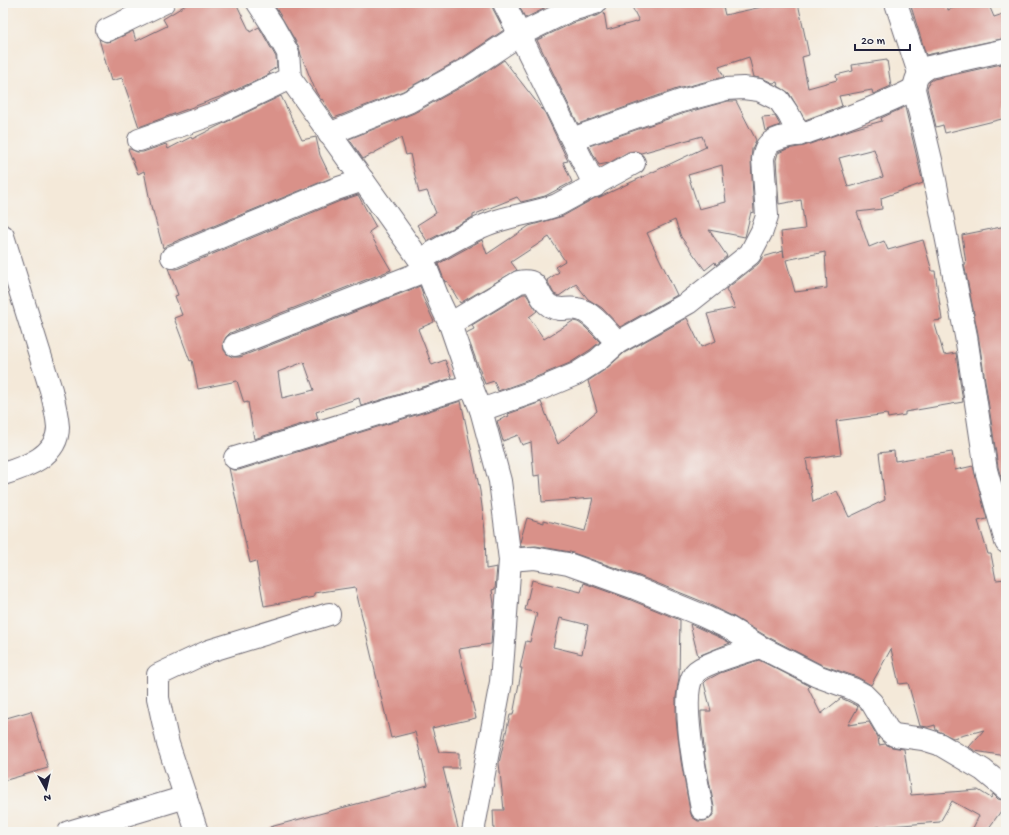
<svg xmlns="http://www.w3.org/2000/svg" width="1009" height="835" viewBox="0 0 1009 835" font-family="'Gochi Hand',sans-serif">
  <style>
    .building { fill: #d99189; fill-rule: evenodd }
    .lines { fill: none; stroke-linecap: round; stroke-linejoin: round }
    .minor-casing { stroke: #6c6872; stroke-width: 24 }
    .minor { stroke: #fff; stroke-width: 22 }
  </style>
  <rect width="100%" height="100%" fill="#f6f6f2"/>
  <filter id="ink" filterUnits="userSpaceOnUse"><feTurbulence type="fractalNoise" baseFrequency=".025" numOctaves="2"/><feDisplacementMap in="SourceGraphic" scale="8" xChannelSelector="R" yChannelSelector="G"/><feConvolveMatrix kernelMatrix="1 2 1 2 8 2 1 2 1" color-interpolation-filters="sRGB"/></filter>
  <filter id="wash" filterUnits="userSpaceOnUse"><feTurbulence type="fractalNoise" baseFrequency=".012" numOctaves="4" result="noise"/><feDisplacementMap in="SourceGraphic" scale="16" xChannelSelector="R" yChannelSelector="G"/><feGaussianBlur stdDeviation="0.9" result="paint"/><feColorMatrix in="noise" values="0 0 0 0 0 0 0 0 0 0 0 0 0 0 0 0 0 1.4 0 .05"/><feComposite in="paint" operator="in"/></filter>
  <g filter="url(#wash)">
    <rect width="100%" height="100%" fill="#f4e9d9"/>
    <g id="blocks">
      <!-- building -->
      <g class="building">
        <path d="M 189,3 L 236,3 L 250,32 L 259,27 L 262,32 L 276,57 L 277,67 L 269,72 L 270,74 L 225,95 L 139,127 L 122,78 L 111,81 L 99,39 L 106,42 L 112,41 L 133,31 L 136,41 L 167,26 L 163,19 Z"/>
        <path d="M 273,3 L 492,3 L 493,9 L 504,30 L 462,58 L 403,91 L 334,118 L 322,99 L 321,100 L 316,92 L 301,55 L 299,47 Z"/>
        <path d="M 518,3 L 543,3 L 544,9 L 525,18 Z"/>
        <path d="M 630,3 L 722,3 L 725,15 L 780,3 L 798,3 L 809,55 L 802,57 L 808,88 L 837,80 L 836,75 L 853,71 L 852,65 L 887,60 L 891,86 L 873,94 L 872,90 L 839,96 L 842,106 L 805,120 L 789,93 L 778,86 L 777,82 L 773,83 L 764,79 L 754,77 L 749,57 L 719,67 L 724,77 L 677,89 L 578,124 L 537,40 L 573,23 L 599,15 L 604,12 L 607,30 L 639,21 Z"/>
        <path d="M 910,3 L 947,3 L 948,10 L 965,3 L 988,3 L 994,17 L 1006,13 L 1006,38 L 926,55 Z"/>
        <path d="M 504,60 L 545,113 L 568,161 L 563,162 L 572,182 L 545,196 L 521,202 L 517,197 L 473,215 L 473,217 L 427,241 L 417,225 L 436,213 L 427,191 L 419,193 L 410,154 L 406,155 L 401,138 L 363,159 L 349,139 L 414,113 L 474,80 Z"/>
        <path d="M 1006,63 L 1006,118 L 945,133 L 943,125 L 936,127 L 927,88 L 928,85 L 930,84 L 929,82 L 934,79 Z"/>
        <path d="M 281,96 L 302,140 L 316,137 L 320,155 L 331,178 L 167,245 L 163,248 L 153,211 L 152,211 L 144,171 L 138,174 L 128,149 L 130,149 L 137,152 L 143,152 L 166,144 L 168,149 L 191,137 L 192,139 L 218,126 Z"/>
        <path d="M 728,101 L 736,101 L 756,140 L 752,149 L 751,160 L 754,213 L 751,212 L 745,237 L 709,230 L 727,256 L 716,265 L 715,262 L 705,270 L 681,237 L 675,220 L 647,233 L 677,295 L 620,327 L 602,308 L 588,299 L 576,284 L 559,296 L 554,294 L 547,280 L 559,272 L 555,267 L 565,261 L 549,237 L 511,262 L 517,270 L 460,303 L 447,281 L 445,282 L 438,264 L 482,240 L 487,254 L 529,226 L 563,216 L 595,198 L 600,197 L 706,147 L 702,136 L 641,153 L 635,151 L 628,152 L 609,163 L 599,165 L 589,146 L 685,113 ZM 722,165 L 726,202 L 699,209 L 688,175 Z"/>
        <path d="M 905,107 L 923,183 L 881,198 L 882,209 L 857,212 L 869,247 L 884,241 L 888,250 L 923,240 L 932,271 L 935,271 L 942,320 L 934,321 L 944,355 L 956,353 L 963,402 L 905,412 L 905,415 L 888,418 L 887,414 L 836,421 L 841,454 L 806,459 L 813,502 L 837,491 L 849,517 L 885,500 L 879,453 L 894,451 L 895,461 L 952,452 L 955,470 L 973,466 L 987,519 L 978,521 L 988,554 L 991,554 L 996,580 L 1006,579 L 1006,756 L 975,751 L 969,747 L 984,730 L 953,738 L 936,730 L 935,725 L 928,727 L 920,726 L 908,683 L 899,684 L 891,649 L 871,685 L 857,677 L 822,665 L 766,636 L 734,617 L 706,603 L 639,576 L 570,552 L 536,546 L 521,547 L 520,542 L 527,518 L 544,523 L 544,520 L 585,531 L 593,498 L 542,502 L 540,475 L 534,476 L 531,442 L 522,445 L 518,435 L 503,441 L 497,421 L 509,416 L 508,414 L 541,402 L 558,444 L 597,411 L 588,381 L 606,369 L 624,353 L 687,318 L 701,347 L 716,341 L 707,314 L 735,308 L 726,289 L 758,264 L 763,257 L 783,251 L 784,257 L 781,232 L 805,229 L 801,200 L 779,204 L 776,160 L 778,153 L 787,149 L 804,146 L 853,129 L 882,121 L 881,118 ZM 874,149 L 883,177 L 848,187 L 839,158 ZM 825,252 L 827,288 L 795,292 L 786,260 Z"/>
        <path d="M 775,116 L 780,125 L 765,131 L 762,117 Z"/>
        <path d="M 358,195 L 376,227 L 369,232 L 391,270 L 230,333 L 226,337 L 223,343 L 224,350 L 227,354 L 233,357 L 240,357 L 420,286 L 423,294 L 422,295 L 434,322 L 418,329 L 432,365 L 445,360 L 452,378 L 361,406 L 359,398 L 316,412 L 318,419 L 254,439 L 248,402 L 244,403 L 237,381 L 198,389 L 192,360 L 190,361 L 174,318 L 182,315 L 175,296 L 178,295 L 168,268 L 177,269 L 340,201 ZM 304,362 L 314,390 L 282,398 L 278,372 Z"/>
        <path d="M 1006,226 L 1006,495 L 998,467 L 978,334 L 964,264 L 966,264 L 962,235 Z"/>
        <path d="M 523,294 L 526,294 L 537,311 L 529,317 L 544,339 L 573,321 L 578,322 L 585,327 L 600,342 L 590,350 L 570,363 L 529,380 L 498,391 L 494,381 L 485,384 L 466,333 L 474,329 L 472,325 Z"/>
        <path d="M 461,401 L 480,491 L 485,530 L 486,569 L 497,567 L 495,589 L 492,590 L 494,604 L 491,644 L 459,649 L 476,718 L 432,728 L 439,752 L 459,753 L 459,768 L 443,768 L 459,832 L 270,832 L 270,827 L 428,785 L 415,732 L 391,738 L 355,587 L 314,593 L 314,597 L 264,606 L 256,561 L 250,563 L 229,468 L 233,470 L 239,470 Z"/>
        <path d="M 532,580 L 581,592 L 584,583 L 631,600 L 680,620 L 679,678 L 676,697 L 676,719 L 681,761 L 690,811 L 692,817 L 698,821 L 704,821 L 710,819 L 714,813 L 714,807 L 705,758 L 701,717 L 701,711 L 711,711 L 704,683 L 707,680 L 720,673 L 759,660 L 810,686 L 808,688 L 821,714 L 841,698 L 856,705 L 858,707 L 848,725 L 869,722 L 878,737 L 879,745 L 885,744 L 892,747 L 904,749 L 911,795 L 978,790 L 991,798 L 993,794 L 998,799 L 1006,801 L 1006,804 L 986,832 L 971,832 L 979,816 L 952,801 L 940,822 L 877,827 L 877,832 L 494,832 L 493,810 L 504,810 L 499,763 L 510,715 L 513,715 L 522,668 L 520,668 L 526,641 L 530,642 L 537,613 L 525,610 ZM 560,618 L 588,625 L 582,654 L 553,647 Z"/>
        <path d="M 690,624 L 723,639 L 730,643 L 698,656 Z"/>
        <path d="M 31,711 L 48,768 L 3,781 L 3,719 Z"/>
      </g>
    </g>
  </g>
  <g filter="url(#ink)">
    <use href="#blocks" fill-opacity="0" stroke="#6c6872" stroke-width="1"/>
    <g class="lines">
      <defs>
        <g id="minor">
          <path d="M 258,3 L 273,26 L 288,53 L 290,78 L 427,270 L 440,303 L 450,324 L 471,385 L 481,410 L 500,481 L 510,560 L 501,682 L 473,832"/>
          <path d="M 504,3 L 595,186"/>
          <path d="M 896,3 L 919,73"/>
          <path d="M 107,30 L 163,3"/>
          <path d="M 1006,50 L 929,67 C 918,74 916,76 914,89 L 931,160 L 966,336 L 986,470 L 1006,542"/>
          <path d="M 329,134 L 408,102 L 468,69 L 519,35 L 568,11 L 595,3"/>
          <path d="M 572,139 L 681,101 L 726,89 L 743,88 L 759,90 L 779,100 L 789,115 L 799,135"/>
          <path d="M 139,140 L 219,112 L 290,78"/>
          <path d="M 3,236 L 51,390 C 54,402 57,414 58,427 C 58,456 26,467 3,474"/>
          <path d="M 172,257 L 336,189 L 363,180"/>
          <path d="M 420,260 C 443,247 466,232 491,223 C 513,215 536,213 557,205 L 634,163"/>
          <path d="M 450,324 L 519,282 C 542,277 535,297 550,306 C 561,312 566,307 577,309 C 591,310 608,333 617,343"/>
          <path d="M 235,345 L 427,270"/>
          <path d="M 481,410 L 533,392 L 576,374 L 598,360 L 617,343 L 688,303 L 750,254 L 762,231 L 767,216 L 763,159 C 764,153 765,147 770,143 C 781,135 796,136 808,132 C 844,119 880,106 914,89"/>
          <path d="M 235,458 L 471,385"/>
          <path d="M 510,560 L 534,558 L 568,564 L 635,588 L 701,615 L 729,628 L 760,647 L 817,676 L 853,689 L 864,695 L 872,703 L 888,730 L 894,735 L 923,739 L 939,744 L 983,770 L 1006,789"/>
          <path d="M 702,809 C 697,782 678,693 695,673 C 703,663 746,652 760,647"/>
          <path d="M 69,832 L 186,797"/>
          <path d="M 197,832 L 168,744 L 158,698 L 158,675 L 209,651 L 329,614"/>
        </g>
      </defs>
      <!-- minor casing -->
      <use href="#minor" class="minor-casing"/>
      <!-- minor -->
      <use href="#minor" class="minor"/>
    </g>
  </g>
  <!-- margin -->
  <rect width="1009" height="835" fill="none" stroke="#f6f6f2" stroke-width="16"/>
  <!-- north arrow -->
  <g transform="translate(46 789) rotate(172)" stroke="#f6f6f2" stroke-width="3" paint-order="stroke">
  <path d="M0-3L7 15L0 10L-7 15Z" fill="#22223b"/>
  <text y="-6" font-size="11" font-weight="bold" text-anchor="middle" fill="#22223b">N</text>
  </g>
  <!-- scale -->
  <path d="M855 44v6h55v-6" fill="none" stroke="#22223b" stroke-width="2"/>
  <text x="861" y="44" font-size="12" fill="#22223b" stroke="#f6f6f2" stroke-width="3" paint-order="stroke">20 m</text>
</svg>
